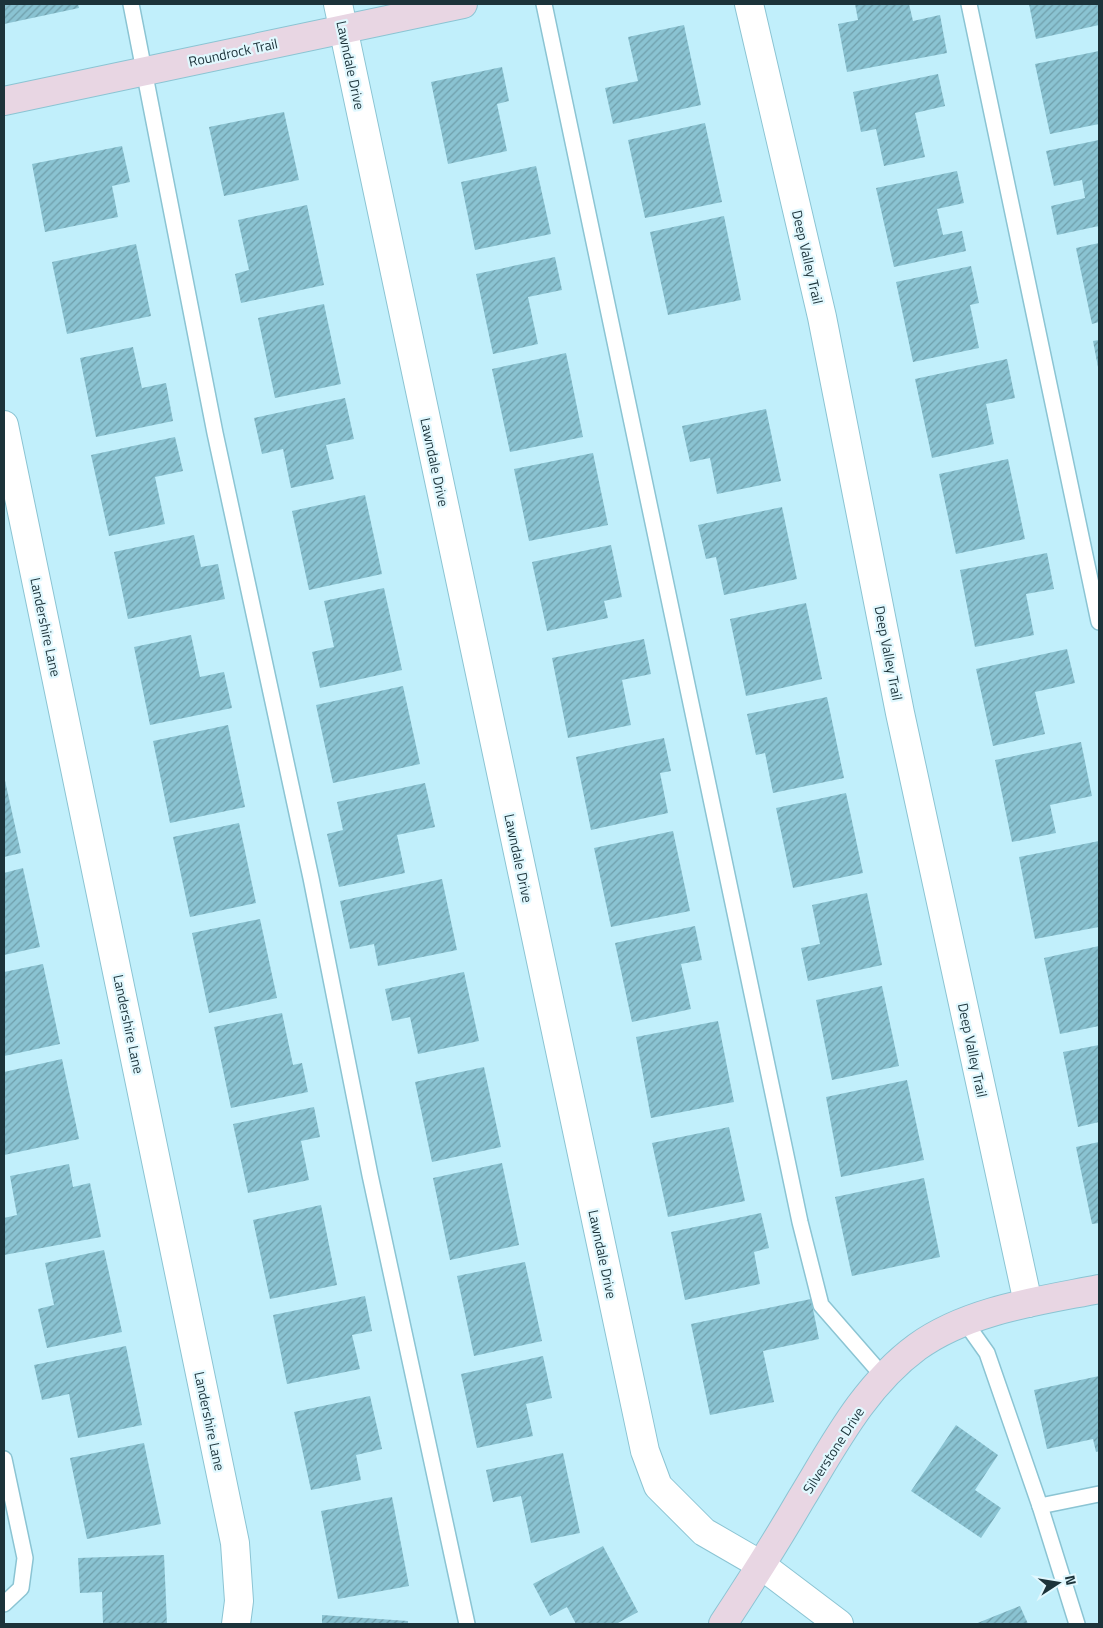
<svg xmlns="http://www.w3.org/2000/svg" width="1103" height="1628" viewBox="0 0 1103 1628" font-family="'Titillium Web',sans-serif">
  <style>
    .building { fill: url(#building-hatch) }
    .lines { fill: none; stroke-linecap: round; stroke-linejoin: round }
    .lane-casing { stroke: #8bc4d3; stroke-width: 18 }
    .street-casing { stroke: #8bc4d3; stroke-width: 30 }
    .secondary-casing { stroke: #8bc4d3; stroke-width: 30 }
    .lane { stroke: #fff; stroke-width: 15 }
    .street { stroke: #fff; stroke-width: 28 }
    .secondary { stroke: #e8d6e3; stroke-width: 28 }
    .labels { text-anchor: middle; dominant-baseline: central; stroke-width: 4.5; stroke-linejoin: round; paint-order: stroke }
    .street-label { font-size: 14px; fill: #1c333a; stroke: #e1f8fe }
  </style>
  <defs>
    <pattern id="building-hatch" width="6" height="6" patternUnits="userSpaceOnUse" patternTransform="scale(1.25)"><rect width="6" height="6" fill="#8ac3d2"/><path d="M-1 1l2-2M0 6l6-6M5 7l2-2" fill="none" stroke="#709fab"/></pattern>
  </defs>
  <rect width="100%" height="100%" fill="#c1effb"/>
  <!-- building -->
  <g class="building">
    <path d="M 4,4 L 78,4 L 79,8 L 4,24 Z"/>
    <path d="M 855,4 L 909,4 L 913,21 L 940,15 L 947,53 L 847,72 L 838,24 L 858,20 Z"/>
    <path d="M 1029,4 L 1099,4 L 1099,25 L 1036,39 Z"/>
    <path d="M 684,25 L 701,105 L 613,124 L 605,88 L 638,81 L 628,37 Z"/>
    <path d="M 1099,51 L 1099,124 L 1050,134 L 1035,64 Z"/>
    <path d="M 502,67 L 509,101 L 497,104 L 507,151 L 448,164 L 431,82 Z"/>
    <path d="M 938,74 L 945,106 L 915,113 L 925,157 L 884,166 L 876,129 L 861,132 L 853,92 Z"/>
    <path d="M 284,112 L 299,180 L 224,196 L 209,127 Z"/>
    <path d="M 705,123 L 722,202 L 645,218 L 628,140 Z"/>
    <path d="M 1099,140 L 1099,226 L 1057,235 L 1051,206 L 1085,198 L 1082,180 L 1054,186 L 1046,151 Z"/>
    <path d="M 122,146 L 130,182 L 112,186 L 118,217 L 45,232 L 32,164 Z"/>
    <path d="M 536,166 L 551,234 L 475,250 L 461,182 Z"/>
    <path d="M 957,171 L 964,203 L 937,209 L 943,235 L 962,231 L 966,251 L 894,267 L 876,188 Z"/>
    <path d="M 307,205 L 324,285 L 241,303 L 235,274 L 249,270 L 238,220 Z"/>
    <path d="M 724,216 L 741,300 L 668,315 L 650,232 Z"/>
    <path d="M 1099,243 L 1099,322 L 1092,324 L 1076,248 Z"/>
    <path d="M 136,244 L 151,316 L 67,334 L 52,262 Z"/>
    <path d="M 555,257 L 562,290 L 528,297 L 538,344 L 493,354 L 476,274 Z"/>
    <path d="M 971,266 L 979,303 L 970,305 L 979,348 L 913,362 L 896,282 Z"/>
    <path d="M 324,304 L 341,384 L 275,398 L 258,318 Z"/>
    <path d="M 1099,340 L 1099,367 L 1098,367 L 1093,341 Z"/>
    <path d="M 133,347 L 142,388 L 166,383 L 173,421 L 96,437 L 80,358 Z"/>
    <path d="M 566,353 L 583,437 L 510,452 L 492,369 Z"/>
    <path d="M 1007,359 L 1015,398 L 986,404 L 994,444 L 932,458 L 915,379 Z"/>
    <path d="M 345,398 L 354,439 L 326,445 L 334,479 L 291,488 L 283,449 L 262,454 L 254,418 Z"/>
    <path d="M 766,409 L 781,481 L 717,494 L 710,458 L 690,462 L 682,426 Z"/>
    <path d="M 175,437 L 183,471 L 155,477 L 165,524 L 109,536 L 91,455 Z"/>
    <path d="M 593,453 L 608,525 L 529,541 L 514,469 Z"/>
    <path d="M 1008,459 L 1025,539 L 956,554 L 939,474 Z"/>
    <path d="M 365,495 L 382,574 L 309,590 L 292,511 Z"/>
    <path d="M 782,507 L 797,579 L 724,595 L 716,557 L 706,559 L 698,525 Z"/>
    <path d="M 194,535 L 201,567 L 218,564 L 225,599 L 128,619 L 114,552 Z"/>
    <path d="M 611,545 L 622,597 L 604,601 L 608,618 L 547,631 L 532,562 Z"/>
    <path d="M 1047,553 L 1054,589 L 1026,594 L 1034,635 L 975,647 L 960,570 Z"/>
    <path d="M 384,588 L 402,670 L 320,688 L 312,652 L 334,647 L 324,601 Z"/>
    <path d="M 806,603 L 822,679 L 746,696 L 730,619 Z"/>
    <path d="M 191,635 L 200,677 L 224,672 L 232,708 L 150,725 L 134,647 Z"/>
    <path d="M 644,639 L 651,674 L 622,680 L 631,725 L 568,738 L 552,658 Z"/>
    <path d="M 1067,649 L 1075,683 L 1035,692 L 1045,734 L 993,746 L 976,669 Z"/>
    <path d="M 403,686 L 420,764 L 333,783 L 316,705 Z"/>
    <path d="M 827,697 L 844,778 L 773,793 L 765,753 L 756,755 L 747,714 Z"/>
    <path d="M 228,725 L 245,807 L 170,823 L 153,741 Z"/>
    <path d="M 664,738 L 671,771 L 660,773 L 668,813 L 591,830 L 576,757 Z"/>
    <path d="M 1081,742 L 1092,796 L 1050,805 L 1056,833 L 1012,842 L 995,760 Z"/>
    <path d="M 4,776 L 21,853 L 4,857 Z"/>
    <path d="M 425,783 L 435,827 L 397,835 L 405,873 L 339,887 L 327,834 L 343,830 L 337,802 Z"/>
    <path d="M 846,793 L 863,873 L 793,888 L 776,808 Z"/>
    <path d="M 239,823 L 256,903 L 190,917 L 173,837 Z"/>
    <path d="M 673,831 L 690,911 L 611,927 L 594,848 Z"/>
    <path d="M 1099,841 L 1099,927 L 1035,939 L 1019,857 Z"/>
    <path d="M 23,868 L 40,947 L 4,955 L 4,873 Z"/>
    <path d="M 442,879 L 457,950 L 378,966 L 374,944 L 350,949 L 340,901 Z"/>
    <path d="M 867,893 L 882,965 L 808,981 L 801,948 L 820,944 L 812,905 Z"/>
    <path d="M 260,919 L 277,998 L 209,1013 L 192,933 Z"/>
    <path d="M 695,926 L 702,960 L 681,964 L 691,1009 L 632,1022 L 615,943 Z"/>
    <path d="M 1099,946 L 1099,1026 L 1060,1034 L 1044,958 Z"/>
    <path d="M 43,964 L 60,1044 L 4,1056 L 4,972 Z"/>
    <path d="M 464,972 L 479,1041 L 418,1054 L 410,1017 L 392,1021 L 385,989 Z"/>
    <path d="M 882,986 L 899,1066 L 832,1080 L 816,1000 Z"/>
    <path d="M 282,1013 L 293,1065 L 302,1063 L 308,1092 L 231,1108 L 214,1027 Z"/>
    <path d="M 718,1021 L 734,1102 L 651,1118 L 636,1037 Z"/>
    <path d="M 1099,1045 L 1099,1122 L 1078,1127 L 1063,1052 Z"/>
    <path d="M 62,1059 L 79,1139 L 4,1155 L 4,1072 Z"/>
    <path d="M 484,1067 L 501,1147 L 432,1162 L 415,1082 Z"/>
    <path d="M 907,1080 L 924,1160 L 841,1177 L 826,1097 Z"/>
    <path d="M 314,1107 L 320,1137 L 301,1141 L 309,1180 L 248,1193 L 233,1124 Z"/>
    <path d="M 729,1127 L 745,1201 L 668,1217 L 652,1143 Z"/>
    <path d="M 1099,1142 L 1099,1223 L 1092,1224 L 1076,1147 Z"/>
    <path d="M 502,1163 L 519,1245 L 450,1260 L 433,1178 Z"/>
    <path d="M 69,1164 L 73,1187 L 90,1183 L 101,1237 L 4,1255 L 4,1218 L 17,1215 L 10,1176 Z"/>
    <path d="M 924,1178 L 940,1257 L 852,1276 L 835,1197 Z"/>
    <path d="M 321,1205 L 337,1285 L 270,1299 L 253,1220 Z"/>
    <path d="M 761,1213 L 769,1248 L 754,1252 L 760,1284 L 685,1300 L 671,1232 Z"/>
    <path d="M 104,1250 L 122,1332 L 47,1348 L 38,1309 L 54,1305 L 45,1263 Z"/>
    <path d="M 525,1262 L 542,1341 L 474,1356 L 457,1276 Z"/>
    <path d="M 365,1296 L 372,1331 L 352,1335 L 360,1369 L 287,1384 L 273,1315 Z"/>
    <path d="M 811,1299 L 819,1339 L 763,1351 L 774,1402 L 710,1415 L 691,1324 Z"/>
    <path d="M 126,1346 L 142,1425 L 78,1438 L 69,1394 L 42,1400 L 34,1365 Z"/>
    <path d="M 543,1356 L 552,1398 L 526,1404 L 533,1436 L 477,1448 L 461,1374 Z"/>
    <path d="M 1099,1376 L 1099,1451 L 1096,1452 L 1093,1439 L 1047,1449 L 1034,1390 Z"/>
    <path d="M 370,1396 L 382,1449 L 356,1455 L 361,1480 L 311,1490 L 294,1412 Z"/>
    <path d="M 956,1425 L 998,1455 L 975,1490 L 1001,1508 L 981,1538 L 911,1491 Z"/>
    <path d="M 144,1443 L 161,1524 L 87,1539 L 70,1458 Z"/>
    <path d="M 563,1453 L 580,1533 L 531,1543 L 521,1496 L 493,1502 L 486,1470 Z"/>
    <path d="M 392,1497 L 409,1586 L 338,1599 L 321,1511 Z"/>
    <path d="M 603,1546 L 638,1612 L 616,1624 L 576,1624 L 567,1607 L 550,1616 L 533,1584 Z"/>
    <path d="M 164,1555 L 167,1624 L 103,1624 L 102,1592 L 80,1593 L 78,1558 Z"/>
    <path d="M 1020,1606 L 1028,1624 L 975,1624 Z"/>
    <path d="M 322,1615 L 408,1621 L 408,1624 L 322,1624 Z"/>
  </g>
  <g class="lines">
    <defs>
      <g id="lane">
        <path d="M 131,4 L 215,433 L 311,878 L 370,1175 L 467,1624"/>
        <path d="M 544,4 L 800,1222 L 821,1305 L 883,1376"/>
        <path d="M 969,4 L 1099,622"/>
        <path d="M 965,1322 L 987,1353 L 1040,1506 L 1099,1494"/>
        <path d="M 4,1459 L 25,1558 L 21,1588 L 4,1604"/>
        <path d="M 1040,1506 L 1077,1624"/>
      </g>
      <g id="street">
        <path d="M 338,4 L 645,1451 L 658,1486 L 704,1532 L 761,1565 L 839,1624"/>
        <path d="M 749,4 L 822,317 L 900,713 L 1028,1303"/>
        <path d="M 4,425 L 235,1543 L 239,1601 L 236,1624"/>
      </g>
      <g id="secondary">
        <path d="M 4,101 L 463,4"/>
        <path d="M 723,1624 C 750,1583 776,1542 801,1499 C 834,1445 864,1386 917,1347 C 968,1310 1039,1301 1099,1289"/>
      </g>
    </defs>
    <!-- lane casing -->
    <use href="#lane" class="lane-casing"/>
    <!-- street casing -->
    <use href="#street" class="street-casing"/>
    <!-- secondary casing -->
    <use href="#secondary" class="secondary-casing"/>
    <!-- lane -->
    <use href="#lane" class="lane"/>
    <!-- street -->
    <use href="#street" class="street"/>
    <!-- secondary -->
    <use href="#secondary" class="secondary"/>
  </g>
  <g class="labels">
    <!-- street labels -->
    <g class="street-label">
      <text transform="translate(233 52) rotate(-12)">Roundrock Trail</text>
      <text transform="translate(351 65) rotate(78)">Lawndale Drive</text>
      <text transform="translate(808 257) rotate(77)">Deep Valley Trail</text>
      <text transform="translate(435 462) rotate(78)">Lawndale Drive</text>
      <text transform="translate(46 627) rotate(78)">Landershire Lane</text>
      <text transform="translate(889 653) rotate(79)">Deep Valley Trail</text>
      <text transform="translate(519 858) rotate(78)">Lawndale Drive</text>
      <text transform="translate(129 1024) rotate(78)">Landershire Lane</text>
      <text transform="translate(973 1050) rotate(78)">Deep Valley Trail</text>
      <text transform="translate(603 1254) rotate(78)">Lawndale Drive</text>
      <text transform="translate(210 1421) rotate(78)">Landershire Lane</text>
      <text transform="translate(833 1450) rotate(-57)">Silverstone Drive</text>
    </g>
  </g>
  <!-- border -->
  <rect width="1103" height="1628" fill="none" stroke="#1c333a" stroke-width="10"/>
  <!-- north arrow -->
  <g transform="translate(1058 1583) rotate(78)" stroke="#e1f8fe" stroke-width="4" paint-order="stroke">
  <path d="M0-4L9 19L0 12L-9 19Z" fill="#1c333a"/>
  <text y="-8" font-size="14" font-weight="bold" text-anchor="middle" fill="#1c333a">N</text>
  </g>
</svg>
